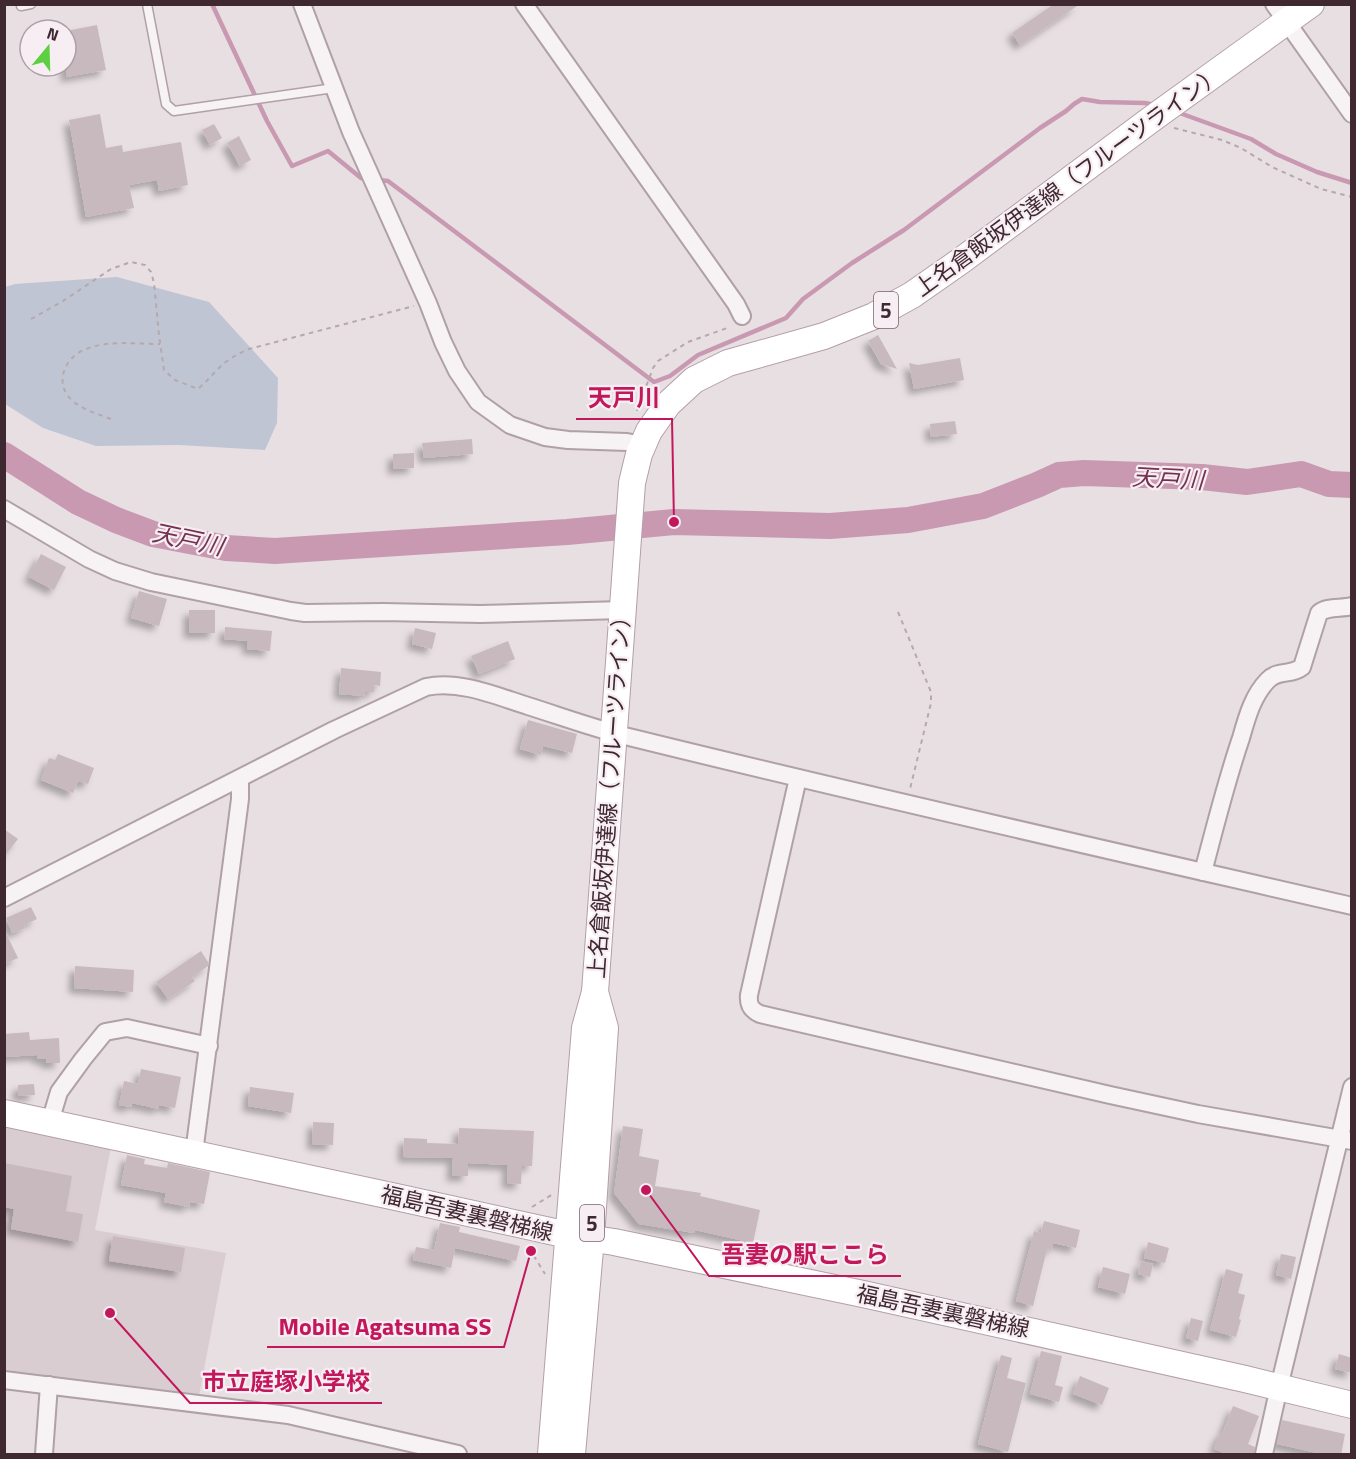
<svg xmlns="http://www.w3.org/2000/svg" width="1356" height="1459" viewBox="0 0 1356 1459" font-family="'Titillium Web','Noto Sans JP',sans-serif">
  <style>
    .built { fill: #dacdd2 }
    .green { fill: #c0c5d3 }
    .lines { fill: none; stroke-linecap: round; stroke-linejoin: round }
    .stream { stroke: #c999b2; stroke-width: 4.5 }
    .river { stroke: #c999b2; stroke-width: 26 }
    .building { fill: #c8b9bf; filter: url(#shadow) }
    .service-casing { stroke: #afa1a6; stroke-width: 11 }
    .minor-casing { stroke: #afa1a6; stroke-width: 20 }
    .primary-casing { stroke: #b49ea8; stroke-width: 28 }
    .path { stroke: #b5a9ae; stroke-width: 2; stroke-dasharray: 4.5 4.5; stroke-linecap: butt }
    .service { stroke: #f7f2f4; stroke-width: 8 }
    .minor { stroke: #f7f2f4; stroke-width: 16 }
    .primary { stroke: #fff; stroke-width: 26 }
    .labels { text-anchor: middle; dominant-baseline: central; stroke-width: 4.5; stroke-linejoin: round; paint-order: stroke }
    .shield { fill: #f6eef2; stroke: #77636b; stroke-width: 1.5 }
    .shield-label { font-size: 21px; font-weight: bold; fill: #402831 }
    .street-label { font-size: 22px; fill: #402831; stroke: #f6eef2 }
    .water-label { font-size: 24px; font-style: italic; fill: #743152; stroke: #f6eef2 }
    .leader { fill: none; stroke: #c2185b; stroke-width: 2 }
    .callout-dot { fill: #c2185b; stroke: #f6eef2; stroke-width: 2 }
    .callout-label { font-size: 24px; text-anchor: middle; font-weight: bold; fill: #c2185b; stroke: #f6eef2; stroke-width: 4.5; stroke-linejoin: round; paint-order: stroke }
  </style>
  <defs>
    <filter id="shadow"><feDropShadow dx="-5.5" dy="5.5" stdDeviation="3" flood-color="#0004"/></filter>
  </defs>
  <rect width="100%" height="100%" fill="#e8dfe3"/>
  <!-- built -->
  <path class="built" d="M 5,1124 L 111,1147 L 95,1230 L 226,1253 L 199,1396 L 5,1373 Z"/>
  <!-- green -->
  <path class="green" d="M 117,277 L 209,302 L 278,378 L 277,423 L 265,450 L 179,445 L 96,446 L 43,428 L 5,404 L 5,287 L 15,284 Z"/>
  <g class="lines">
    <!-- stream -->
    <g class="stream">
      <path d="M 212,4 L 267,121 L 292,166 L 328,151 L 361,178 L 367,179"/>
      <path d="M 1177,112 L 1251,139 L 1276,154 L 1317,172 L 1352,183"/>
      <path d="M 378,180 L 388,181 L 654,382 L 670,376 L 698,355 L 786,318 L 803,299 L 852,263 L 904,230 L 1040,128 L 1066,111 L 1074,104 L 1082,99 L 1100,102 L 1145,103 L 1155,105"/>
    </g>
    <!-- river -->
    <path class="river" d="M 4,455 L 78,502 L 116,520 L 153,534 L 226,548 L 275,551 L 567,532 L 674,522 L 830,526 L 908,520 L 983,506 L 1037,485 L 1059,475 L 1084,473 L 1202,477 L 1247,482 L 1301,474 L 1329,484 L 1352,485"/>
  </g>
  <!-- building -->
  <g class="building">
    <path d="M 1054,4 L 1080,4 L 1020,45 L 1012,33 Z"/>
    <path d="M 97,25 L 106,70 L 66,77 L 66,31 Z"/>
    <path d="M 100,114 L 106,148 L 122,145 L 123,152 L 181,142 L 188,185 L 159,191 L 157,180 L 129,185 L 134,208 L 86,217 L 69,120 Z"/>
    <path d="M 214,124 L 222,138 L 210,145 L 202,130 Z"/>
    <path d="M 239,136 L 251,160 L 240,166 L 227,143 Z"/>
    <path d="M 878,335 L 897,369 L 881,364 L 868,341 Z"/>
    <path d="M 960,358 L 964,380 L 914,389 L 909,363 L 918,365 Z"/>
    <path d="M 955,421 L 957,434 L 931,437 L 930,424 Z"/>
    <path d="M 472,439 L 473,454 L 424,458 L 422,443 Z"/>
    <path d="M 414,453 L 414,468 L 393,469 L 393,454 Z"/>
    <path d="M 41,554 L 66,567 L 54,590 L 29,577 Z"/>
    <path d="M 139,591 L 167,599 L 159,626 L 131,618 Z"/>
    <rect x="189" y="610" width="26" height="23"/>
    <path d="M 225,627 L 272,631 L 270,651 L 247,649 L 248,641 L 224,639 Z"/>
    <path d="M 415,628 L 436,633 L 432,649 L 412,644 Z"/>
    <path d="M 508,641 L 515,659 L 479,674 L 471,656 Z"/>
    <path d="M 341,668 L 381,672 L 380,686 L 374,685 L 374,692 L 365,692 L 364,696 L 339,694 Z"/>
    <path d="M 528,720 L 577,734 L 572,753 L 543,746 L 541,755 L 520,749 Z"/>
    <path d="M 58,754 L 94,768 L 88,784 L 78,781 L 73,793 L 41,780 L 49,758 L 55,760 Z"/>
    <path d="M 4,829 L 18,839 L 4,857 Z"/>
    <path d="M 31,907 L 37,919 L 24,925 L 25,928 L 12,933 L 6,918 Z"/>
    <path d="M 4,929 L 18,958 L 4,964 Z"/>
    <path d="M 201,951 L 208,962 L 208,966 L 192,977 L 195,981 L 168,999 L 156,982 Z"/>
    <path d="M 75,966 L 134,970 L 133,992 L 74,988 Z"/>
    <path d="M 29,1032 L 30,1040 L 59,1038 L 60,1063 L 46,1063 L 46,1059 L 38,1059 L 37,1055 L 4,1057 L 4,1034 Z"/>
    <path d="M 141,1069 L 181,1077 L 175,1108 L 159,1105 L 159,1109 L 132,1103 L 131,1107 L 119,1105 L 124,1081 L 138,1084 Z"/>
    <path d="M 34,1084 L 35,1095 L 18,1096 L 18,1085 Z"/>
    <path d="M 250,1087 L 294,1093 L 291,1113 L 248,1106 Z"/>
    <path d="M 313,1122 L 334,1123 L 333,1145 L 312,1144 Z"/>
    <path d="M 623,1126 L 643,1129 L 639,1156 L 659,1160 L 655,1186 L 701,1193 L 700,1196 L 760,1210 L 753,1243 L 695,1230 L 694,1233 L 639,1224 L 614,1193 Z"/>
    <path d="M 459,1128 L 534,1131 L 532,1166 L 522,1166 L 521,1184 L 507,1183 L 508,1165 L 468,1163 L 468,1176 L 452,1176 L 453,1158 L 403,1157 L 404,1138 L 427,1139 L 427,1143 L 458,1144 Z"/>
    <path d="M 127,1155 L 145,1159 L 144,1164 L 167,1168 L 168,1163 L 210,1172 L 204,1204 L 190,1202 L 189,1207 L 164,1202 L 166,1193 L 121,1185 Z"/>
    <path d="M 4,1163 L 72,1176 L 66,1211 L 83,1214 L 78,1242 L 11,1229 L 14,1209 L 4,1207 Z"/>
    <path d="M 1044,1221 L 1080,1230 L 1076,1248 L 1053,1243 L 1052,1250 L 1047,1249 L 1033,1306 L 1016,1301 L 1034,1231 L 1041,1233 Z"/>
    <path d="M 440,1223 L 460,1227 L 459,1232 L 520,1246 L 516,1261 L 455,1248 L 451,1268 L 413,1260 L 416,1247 L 434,1250 Z"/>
    <path d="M 113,1236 L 185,1248 L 181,1272 L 109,1261 Z"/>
    <path d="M 1148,1242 L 1169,1248 L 1165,1263 L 1144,1258 Z"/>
    <path d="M 1281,1254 L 1296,1257 L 1291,1279 L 1276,1275 Z"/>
    <path d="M 1141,1261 L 1153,1264 L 1150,1277 L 1138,1274 Z"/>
    <path d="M 1103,1267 L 1130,1274 L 1125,1294 L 1098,1287 Z"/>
    <path d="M 1226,1269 L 1243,1274 L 1238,1293 L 1245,1295 L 1239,1319 L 1241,1320 L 1236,1337 L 1210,1330 Z"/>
    <path d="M 1191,1318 L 1203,1321 L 1198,1341 L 1186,1338 Z"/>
    <path d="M 1041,1351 L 1062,1356 L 1055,1385 L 1063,1387 L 1059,1402 L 1030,1394 Z"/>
    <path d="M 1339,1354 L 1352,1358 L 1352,1373 L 1335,1369 Z"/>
    <path d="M 1001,1355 L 1012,1358 L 1007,1378 L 1026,1383 L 1008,1452 L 978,1444 Z"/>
    <path d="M 1080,1376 L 1109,1388 L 1102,1405 L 1073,1394 Z"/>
    <path d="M 1233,1406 L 1259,1416 L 1248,1444 L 1255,1447 L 1254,1455 L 1229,1455 L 1214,1449 L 1220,1433 L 1222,1434 Z"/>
    <path d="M 1282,1420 L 1345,1434 L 1341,1455 L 1326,1455 L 1277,1444 Z"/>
  </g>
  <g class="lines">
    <defs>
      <g id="service">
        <path d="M 147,4 L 166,104 L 174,111 L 334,88"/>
        <path d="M 21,6 L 31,4"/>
      </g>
      <g id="minor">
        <path d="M 302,4 L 351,132 L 428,303 L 443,342 L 457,371 L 478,402 L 510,425 L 545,437 L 568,440 L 627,442 L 643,445"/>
        <path d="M 524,4 L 736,304 L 742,316"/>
        <path d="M 1274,4 L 1352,114"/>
        <path d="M 4,509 L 89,559 L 115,571 L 151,582 L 291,611 L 305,613 L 383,612 L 480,614 L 622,610"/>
        <path d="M 798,778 L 749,995 C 748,1005 751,1010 760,1014 L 1110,1095 L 1198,1114 L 1352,1141"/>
        <path d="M 1203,872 C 1215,827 1226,782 1241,738 C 1247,717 1253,695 1268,680 C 1279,669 1291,676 1302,667 L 1319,613 C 1327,606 1341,609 1352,606"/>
        <path d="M 4,898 L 334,730 L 426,687 C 460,680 496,696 528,706 C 563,717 598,730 633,738 C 872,797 1112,851 1352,906"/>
        <path d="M 50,1122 L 59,1092 L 83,1059 L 105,1032 L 127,1028 L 209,1046"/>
        <path d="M 194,1153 L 240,799 L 240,779"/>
        <path d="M 4,1380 L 288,1415 L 458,1454"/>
        <path d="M 44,1454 L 49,1385"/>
        <path d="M 1264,1454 L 1279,1387 L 1352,1087"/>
      </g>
      <g id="primary">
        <path d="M 4,1113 L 396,1197 L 568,1235 L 614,1242 L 863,1294 L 1245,1379 L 1352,1405"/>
        <path d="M 551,1454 L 585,1028 L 595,992 L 632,483 L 639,454 L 649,431 L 668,404 L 694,380 L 728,363 L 824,336 L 874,316 L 912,295 L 962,260 L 1153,118 L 1311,4"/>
        <path d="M 572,1454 L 591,1238 L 605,1028 L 595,992"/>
      </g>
    </defs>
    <!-- service casing -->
    <use href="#service" class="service-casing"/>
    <!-- minor casing -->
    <use href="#minor" class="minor-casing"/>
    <!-- primary casing -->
    <use href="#primary" class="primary-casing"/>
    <!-- path -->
    <g class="path">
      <path d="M 1174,128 L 1222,140 L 1241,148 L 1272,167 L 1321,189 L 1352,197"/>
      <path d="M 31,319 L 63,301 L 111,269 L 131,262 L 145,265 L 151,272 L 154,283 L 159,335 L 164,370 L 175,380 L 198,389 C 206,382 212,375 219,368 C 228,359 238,354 249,349 L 414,306"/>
      <path d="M 637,411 L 653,368 L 658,361 L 688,342 L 730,327"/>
      <path d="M 111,419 C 98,414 83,410 73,401 C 53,385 64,357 86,349 C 108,340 136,344 160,344"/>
      <path d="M 898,612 L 931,692 L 931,703 L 910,789"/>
      <path d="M 532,1207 L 553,1194"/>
      <path d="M 529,1248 L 545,1274"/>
    </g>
    <!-- service -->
    <use href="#service" class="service"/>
    <!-- minor -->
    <use href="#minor" class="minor"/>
    <!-- primary -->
    <use href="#primary" class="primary"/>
  </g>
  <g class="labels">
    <!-- shield labels -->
    <g class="shield">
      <rect x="874" y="292" width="24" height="36" rx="4.5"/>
      <rect x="580" y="1205" width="24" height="36" rx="4.5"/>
    </g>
    <g class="shield-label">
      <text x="886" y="310">5</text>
      <text x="592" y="1223">5</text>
    </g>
    <!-- street labels -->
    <g class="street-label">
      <text transform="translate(1068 181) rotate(-36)">上名倉飯坂伊達線（フルーツライン）</text>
      <text transform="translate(609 792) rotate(-86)">上名倉飯坂伊達線（フルーツライン）</text>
      <text transform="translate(467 1213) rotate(13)">福島吾妻裏磐梯線</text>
      <text transform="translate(943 1311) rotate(12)">福島吾妻裏磐梯線</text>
    </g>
    <!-- water labels -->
    <g class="water-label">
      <text transform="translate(1168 478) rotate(3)">天戸川</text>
      <text transform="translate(188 539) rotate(12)">天戸川</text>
    </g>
  </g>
  <!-- callouts -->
  <path class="leader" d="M674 522L672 419H576M646 1190L709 1276H901M531 1251L504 1347H267M110 1313L190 1403H382"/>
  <g class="callout-dot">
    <circle cx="674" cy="522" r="6"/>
    <circle cx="646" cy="1190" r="6"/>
    <circle cx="531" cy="1251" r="6"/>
    <circle cx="110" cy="1313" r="6"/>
  </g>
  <g class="callout-label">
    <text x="624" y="406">天戸川</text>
    <text x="805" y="1263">吾妻の駅ここら</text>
    <text x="385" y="1335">Mobile Agatsuma SS</text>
    <text x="286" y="1390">市立庭塚小学校</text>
  </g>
  <!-- border -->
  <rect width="1356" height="1459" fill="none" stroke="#402831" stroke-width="12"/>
  <!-- north arrow -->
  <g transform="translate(48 48) rotate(19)"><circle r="28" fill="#f6eef2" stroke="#ad9fa5" stroke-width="1.5"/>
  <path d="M0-4.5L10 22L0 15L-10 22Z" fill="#5dd042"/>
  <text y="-9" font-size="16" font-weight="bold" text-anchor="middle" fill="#402831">N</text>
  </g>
</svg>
